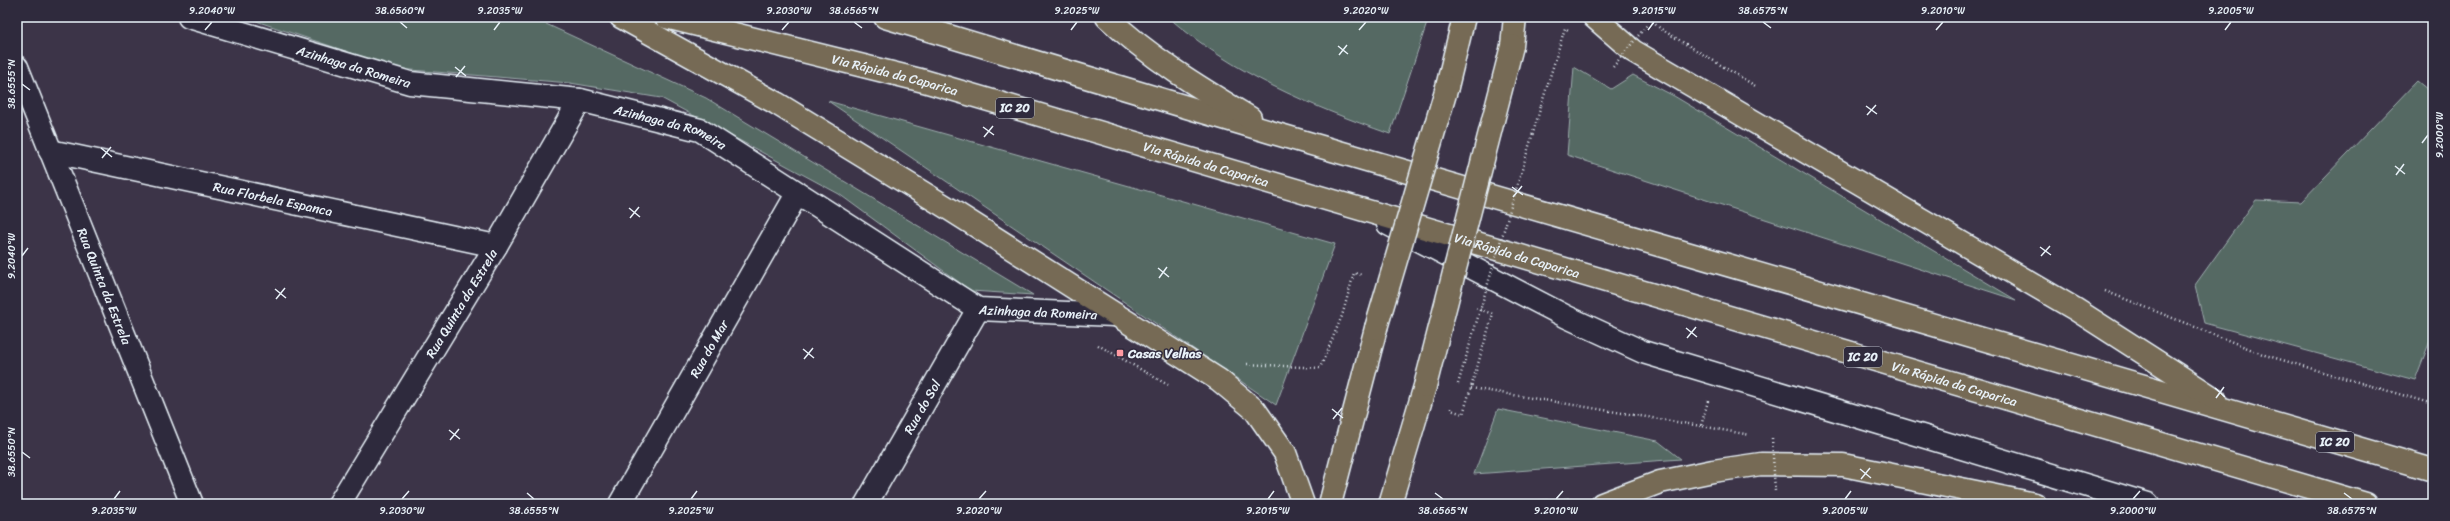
<svg xmlns="http://www.w3.org/2000/svg" width="2450" height="521" viewBox="0 0 2450 521" font-family="Sriracha,sans-serif">
  <style>
    .green { fill: #546963; stroke: #9eadae }
    .lines { fill: none; stroke-linecap: round; stroke-linejoin: round }
    .minor-casing { stroke: #e8f1f8; stroke-width: 25 }
    .major-casing { stroke: #e8f1f8; stroke-width: 25 }
    .highway-casing { stroke: #e8f1f8; stroke-width: 25 }
    .path { stroke: #e8f1f8; stroke-width: 2.5; stroke-dasharray: 1 3; stroke-linecap: butt }
    .minor { stroke: #2f2a3d; stroke-width: 22 }
    .major { stroke: #766a54; stroke-width: 22 }
    .highway { stroke: #766a54; stroke-width: 22 }
    .major-bridge-casing { stroke: #e8f1f8; stroke-width: 25; stroke-linecap: butt }
    .path-bridge { stroke: #e8f1f8; stroke-width: 2.5; stroke-dasharray: 1 3; stroke-linecap: butt }
    .major-bridge { stroke: #766a54; stroke-width: 22 }
    .ticks { fill: none; stroke: #e8f1f8; stroke-width: 1.5 }
    .poi-dot { fill: #ff9aa2; stroke: #2f2a3d; stroke-width: 1.5 }
    .labels { text-anchor: middle; dominant-baseline: central; stroke-width: 3; stroke-linejoin: round; paint-order: stroke }
    .shield { fill: #2f2a3d; stroke: #b0b5c0; stroke-width: 1 }
    .shield-label { font-size: 12px; font-weight: bold; fill: #e8f1f8 }
    .street-label { font-size: 13px; fill: #e8f1f8; stroke: #2f2a3d }
    .poi-label { font-size: 13px; font-weight: bold; fill: #e8f1f8; stroke: #2f2a3d; text-anchor: start }
    .neatline { fill: none; stroke: #e8f1f8; stroke-width: 1.5 }
    .ticks-label { font-size: 10px; text-anchor: middle; fill: #e8f1f8 }
  </style>
  <rect width="100%" height="100%" fill="#3c3448"/>
  <filter id="ink" filterUnits="userSpaceOnUse"><feTurbulence type="fractalNoise" baseFrequency=".025" numOctaves="2"/><feDisplacementMap in="SourceGraphic" scale="8" xChannelSelector="R" yChannelSelector="G"/><feConvolveMatrix kernelMatrix="1 2 1 2 8 2 1 2 1" color-interpolation-filters="sRGB"/></filter>
  <g filter="url(#ink)">
    <!-- green -->
    <g class="green">
      <path d="M 244,17 L 531,17 L 706,98 L 1033,295 L 971,291 L 839,194 L 661,98 L 570,83 L 399,69 Z"/>
      <path d="M 1168,17 L 1429,17 L 1390,134 C 1308,105 1234,74 1168,17 Z"/>
      <path d="M 1574,67 L 1611,89 L 1633,75 L 1674,96 L 2016,300 L 1567,155 Z"/>
      <path d="M 2417,81 L 2433,94 L 2433,333 L 2415,380 L 2204,323 L 2195,285 L 2256,200 L 2301,202 Z"/>
      <path d="M 828,101 L 1335,244 L 1276,405 Z"/>
      <path d="M 1498,409 L 1658,441 L 1681,459 L 1474,474 Z"/>
      <path d="M 1569,498 L 1561,504 L 1491,504 Z"/>
    </g>
    <g class="lines">
      <defs>
        <g id="minor">
          <path id="s1" d="M 189,17 L 410,83 L 580,100 L 700,130 L 978,309 L 1114,315"/>
          <path id="s2" d="M 17,67 L 192,504"/>
          <path id="s3" d="M 50,151 L 496,246"/>
          <path d="M 1388,224 L 1567,317 L 1643,352 L 2148,504"/>
          <path id="s4" d="M 339,504 L 496,246 L 580,100"/>
          <path id="s5" d="M 620,504 L 797,194"/>
          <path id="s6" d="M 866,504 L 978,309"/>
        </g>
        <g id="major">
          <path d="M 1512,46 L 1515,17"/>
          <path d="M 1447,87 L 1464,17"/>
          <path d="M 1330,504 L 1376,328"/>
          <path d="M 1390,504 L 1425,386"/>
        </g>
        <g id="highway">
          <path d="M 621,17 L 776,103 L 951,210 L 1219,380 L 1255,410 L 1285,453 L 1303,504"/>
          <path id="s7" d="M 666,17 L 924,81 L 2366,504"/>
          <path d="M 885,17 L 1277,134 L 2433,470"/>
          <path d="M 1107,17 C 1150,58 1200,88 1250,118"/>
          <path d="M 1594,17 L 1633,51 L 2075,309 L 2215,399"/>
          <path d="M 1602,504 L 1660,482 L 1713,471 L 1761,464 L 1843,465 L 2035,504"/>
        </g>
      </defs>
      <!-- minor casing -->
      <use href="#minor" class="minor-casing"/>
      <!-- major casing -->
      <use href="#major" class="major-casing"/>
      <!-- highway casing -->
      <use href="#highway" class="highway-casing"/>
      <!-- path -->
      <g class="path">
        <path d="M 1646,17 L 1661,29 L 1757,87"/>
        <path d="M 1541,106 L 1565,28 L 1568,30"/>
        <path d="M 2105,291 L 2265,355 L 2433,404"/>
        <path d="M 1098,345 L 1168,385"/>
        <path d="M 1247,364 L 1320,368 L 1342,316 L 1354,273 L 1362,275"/>
        <path d="M 1471,388 L 1701,426"/>
        <path d="M 1708,401 L 1701,426 L 1750,435"/>
        <path d="M 1451,408 L 1451,410 L 1463,414 L 1493,314 L 1475,308"/>
      </g>
      <!-- minor -->
      <use href="#minor" class="minor"/>
      <!-- major -->
      <use href="#major" class="major"/>
      <!-- highway -->
      <use href="#highway" class="highway"/>
      <defs>
        <g id="major-bridge">
          <path d="M 1376,328 L 1447,87"/>
          <path d="M 1425,386 L 1512,46"/>
        </g>
      </defs>
      <!-- major-bridge casing -->
      <use href="#major-bridge" class="major-bridge-casing"/>
      <!-- path-bridge -->
      <g class="path-bridge">
        <path d="M 1613,67 L 1647,25"/>
        <path d="M 1458,384 L 1541,106"/>
        <path d="M 1772,438 L 1775,491"/>
      </g>
      <!-- major-bridge -->
      <use href="#major-bridge" class="major-bridge"/>
    </g>
  </g>
  <!-- ticks -->
  <path class="ticks" d="M 400,22 L 407,28M 854,22 L 862,28M 1763,22 L 1771,28M 205,30 L 212,22M 494,30 L 500,22M 782,30 L 789,22M 1071,30 L 1077,22M 1359,30 L 1366,22M 1648,30 L 1654,22M 1936,30 L 1943,22M 2225,30 L 2231,22M 1338,46 L 1348,54M 1339,55 L 1347,45M 455,67 L 466,76M 456,77 L 465,66M 22,84 L 30,90M 1866,106 L 1877,114M 1867,115 L 1876,105M 983,127 L 994,135M 984,137 L 993,126M 2422,143 L 2428,135M 101,148 L 112,157M 102,158 L 111,147M 2395,166 L 2405,174M 2396,175 L 2404,164M 1512,187 L 1523,195M 1513,197 L 1522,186M 629,208 L 640,217M 630,218 L 639,207M 2040,247 L 2051,255M 22,256 L 28,248M 2041,256 L 2050,246M 1158,268 L 1169,277M 1159,278 L 1167,267M 275,289 L 286,298M 276,299 L 285,288M 1686,328 L 1697,337M 1687,338 L 1696,327M 803,349 L 814,358M 804,359 L 813,348M 2215,388 L 2225,397M 2216,398 L 2224,387M 1332,409 L 1343,418M 1333,419 L 1342,408M 449,430 L 460,439M 450,440 L 459,429M 22,452 L 30,458M 1860,469 L 1871,478M 1861,479 L 1870,468M 527,493 L 534,499M 1435,493 L 1443,499M 2344,493 L 2352,499M 114,499 L 120,491M 402,499 L 409,491M 691,499 L 697,491M 979,499 L 986,491M 1268,499 L 1274,491M 1556,499 L 1563,491M 1845,499 L 1851,491M 2133,499 L 2140,491"/>
  <!-- markers -->
  <rect class="poi-dot" x="1116" y="349" width="8" height="8" rx="2"/>
  <g class="labels">
    <!-- shield labels -->
    <g class="shield">
      <rect x="996" y="98" width="38" height="20" rx="3"/>
      <rect x="1844" y="347" width="38" height="20" rx="3"/>
      <rect x="2316" y="432" width="38" height="20" rx="3"/>
    </g>
    <g class="shield-label">
      <text x="1015" y="108">IC 20</text>
      <text x="1863" y="357">IC 20</text>
      <text x="2335" y="442">IC 20</text>
    </g>
    <!-- street labels -->
    <g class="street-label">
      <text stroke="none"><textPath href="#s1" startOffset="172">Azinhaga da Romeira</textPath></text>
      <text stroke="none"><textPath href="#s7" startOffset="236">Via Rápida da Caparica</textPath></text>
      <text stroke="none"><textPath href="#s1" startOffset="496">Azinhaga da Romeira</textPath></text>
      <text stroke="none"><textPath href="#s7" startOffset="560">Via Rápida da Caparica</textPath></text>
      <text stroke="none"><textPath href="#s3" startOffset="228">Rua Florbela Espanca</textPath></text>
      <text stroke="none"><textPath href="#s7" startOffset="884">Via Rápida da Caparica</textPath></text>
      <text stroke="none"><textPath href="#s2" startOffset="236">Rua Quinta da Estrela</textPath></text>
      <text stroke="none"><textPath href="#s4" startOffset="235">Rua Quinta da Estrela</textPath></text>
      <text stroke="none"><textPath href="#s1" startOffset="916">Azinhaga da Romeira</textPath></text>
      <text stroke="none"><textPath href="#s5" startOffset="179">Rua do Mar</textPath></text>
      <text stroke="none"><textPath href="#s7" startOffset="1340">Via Rápida da Caparica</textPath></text>
      <text stroke="none"><textPath href="#s6" startOffset="112">Rua do Sol</textPath></text>
    </g>
    <!-- poi labels -->
    <g class="poi-label">
      <text x="1128" y="353">Casas Velhas</text>
    </g>
  </g>
  <!-- margin -->
  <rect width="2450" height="521" fill="none" stroke="#2f2a3d" stroke-width="44"/>
  <rect x="22" y="22" width="2406" height="477" class="neatline"/>
  <g class="ticks-label">
    <text x="212" y="14">9.2040°W</text>
    <text x="400" y="14">38.6560°N</text>
    <text x="500" y="14">9.2035°W</text>
    <text x="789" y="14">9.2030°W</text>
    <text x="854" y="14">38.6565°N</text>
    <text x="1077" y="14">9.2025°W</text>
    <text x="1366" y="14">9.2020°W</text>
    <text x="1654" y="14">9.2015°W</text>
    <text x="1763" y="14">38.6575°N</text>
    <text x="1943" y="14">9.2010°W</text>
    <text x="2231" y="14">9.2005°W</text>
    <text transform="translate(11 84) rotate(-90)" y="4">38.6555°N</text>
    <text transform="translate(2439 135) rotate(-90)" y="4">9.2000°W</text>
    <text transform="translate(11 256) rotate(-90)" y="4">9.2040°W</text>
    <text transform="translate(11 452) rotate(-90)" y="4">38.6550°N</text>
    <text x="114" y="514">9.2035°W</text>
    <text x="402" y="514">9.2030°W</text>
    <text x="534" y="514">38.6555°N</text>
    <text x="691" y="514">9.2025°W</text>
    <text x="979" y="514">9.2020°W</text>
    <text x="1268" y="514">9.2015°W</text>
    <text x="1443" y="514">38.6565°N</text>
    <text x="1556" y="514">9.2010°W</text>
    <text x="1845" y="514">9.2005°W</text>
    <text x="2133" y="514">9.2000°W</text>
    <text x="2352" y="514">38.6575°N</text>
  </g>
</svg>
